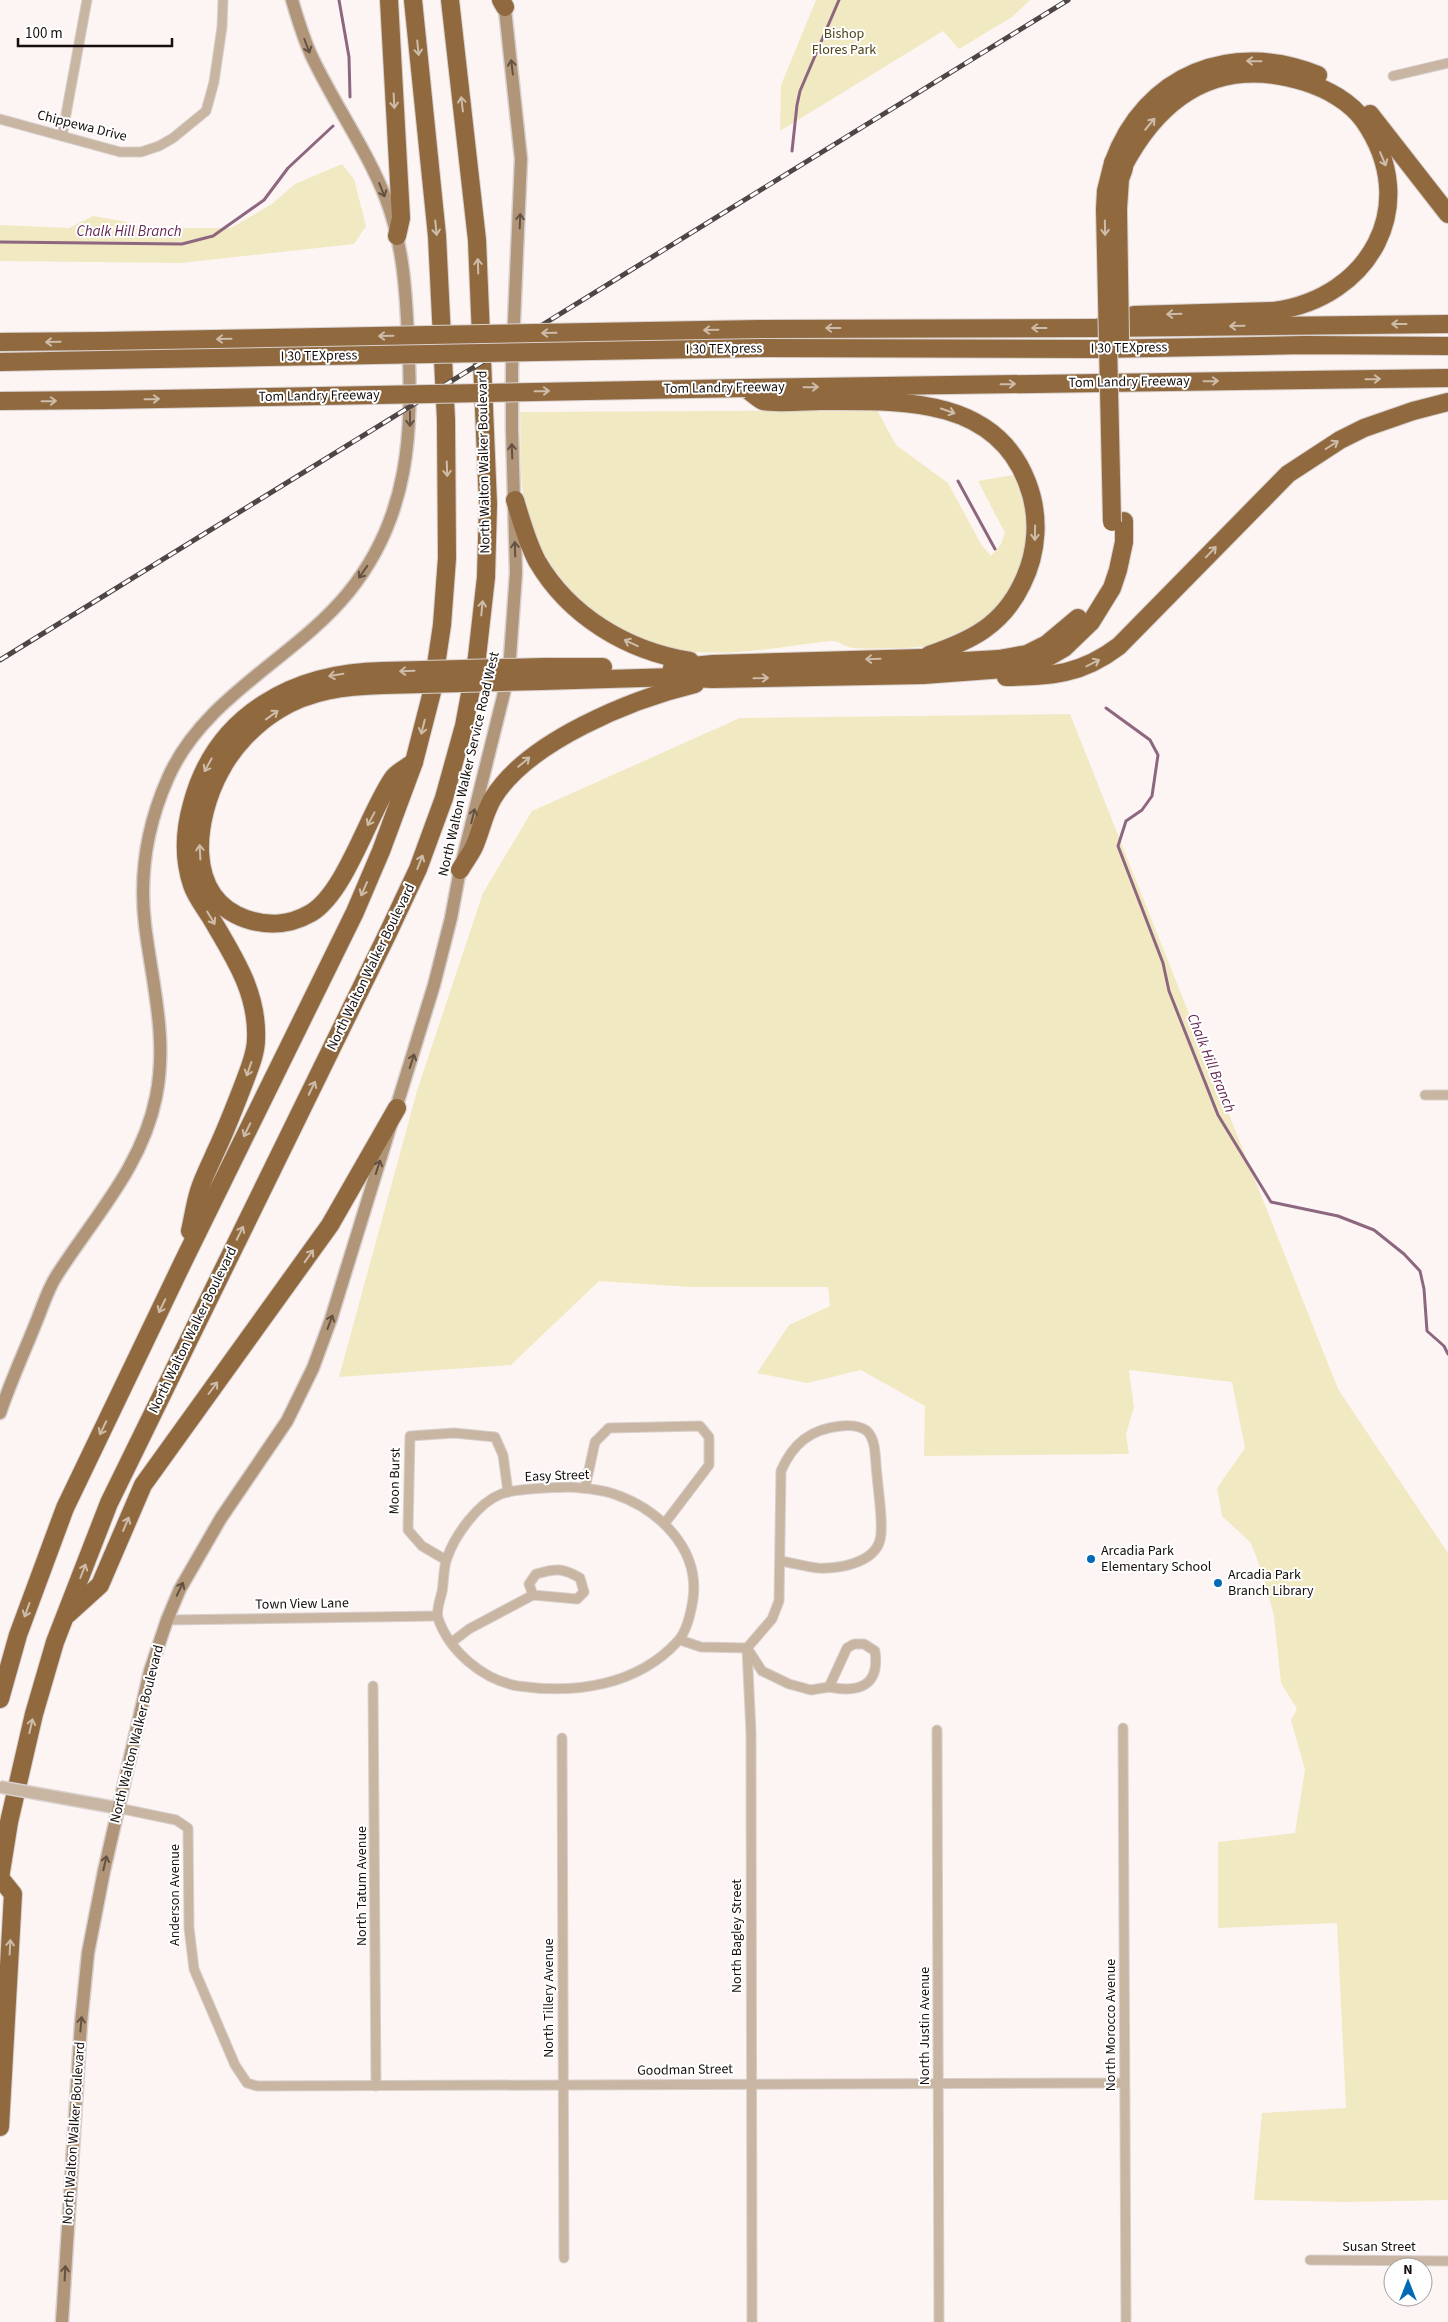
<svg xmlns="http://www.w3.org/2000/svg" width="1448" height="2322" viewBox="0 0 1448 2322" font-family="'Source Sans 3',sans-serif">
  <style>
    .green { fill: #f1e9c2 }
    .lines { fill: none; stroke-linecap: round; stroke-linejoin: round }
    .stream { stroke: #8d677f; stroke-width: 3 }
    .minor-casing { stroke: #d8d0ce; stroke-width: 11 }
    .tertiary-casing { stroke: #d8d0ce; stroke-width: 14 }
    .secondary-casing { stroke: #d8d0ce; stroke-width: 15 }
    .motorway-casing { stroke: #d8d0ce; stroke-width: 20 }
    .minor { stroke: #c9b6a2; stroke-width: 9 }
    .tertiary { stroke: #c9b6a2; stroke-width: 11 }
    .secondary { stroke: #b19578; stroke-width: 12 }
    .motorway { stroke: #90693f; stroke-width: 18 }
    .rail-casing { stroke: #4d4644; stroke-width: 5 }
    .rail { stroke: #fff; stroke-width: 3; stroke-dasharray: 9; stroke-linecap: butt }
    .tertiary-bridge-casing { stroke: #d8d0ce; stroke-width: 14; stroke-linecap: butt }
    .motorway-bridge-casing { stroke: #d8d0ce; stroke-width: 20; stroke-linecap: butt }
    .tertiary-bridge { stroke: #c9b6a2; stroke-width: 11 }
    .motorway-bridge { stroke: #90693f; stroke-width: 18 }
    .oneway { stroke: #635242 }
    .oneway2 { stroke: #cdbca9 }
    .poi-dot { fill: #016ab6; stroke: #fff; stroke-width: 2 }
    .labels { text-anchor: middle; dominant-baseline: central; stroke-width: 4; stroke-linejoin: round; paint-order: stroke }
    .park-label { font-size: 14px; fill: #4e4418; stroke: #fff }
    .street-label { font-size: 14px; fill: #150e0c; stroke: #fff }
    .poi-label { font-size: 14px; fill: #150e0c; stroke: #fff; text-anchor: start }
    .water-label { font-size: 15px; font-style: italic; fill: #652755; stroke: #fff }
  </style>
  <rect width="100%" height="100%" fill="#fdf5f3"/>
  <!-- green -->
  <g class="green">
    <path d="M 816,0 L 1030,0 L 1012,17 L 959,49 L 943,31 L 780,131 L 781,85 Z"/>
    <path d="M 342,164 L 354,179 L 366,226 L 354,244 L 180,263 L 0,261 L 0,225 L 69,228 L 93,216 L 123,221 L 142,228 L 231,228 L 272,204 L 295,184 Z"/>
    <path d="M 877,410 L 896,445 L 948,483 L 981,544 L 991,556 L 1001,544 L 1005,533 L 978,481 L 1013,475 C 1049,547 1012,628 933,645 C 912,649 874,649 853,648 C 845,647 839,640 831,641 C 786,646 742,655 696,652 C 613,646 541,581 524,499 C 519,471 521,440 520,412 Z"/>
    <path d="M 1070,714 L 1338,1389 L 1448,1553 L 1448,2200 L 1346,2202 L 1254,2200 L 1262,2113 L 1346,2108 L 1337,1923 L 1218,1928 L 1218,1842 L 1295,1833 L 1305,1770 L 1291,1720 L 1297,1709 L 1281,1683 L 1274,1616 L 1263,1575 L 1251,1543 L 1222,1516 L 1217,1488 L 1245,1448 L 1232,1382 L 1129,1370 L 1134,1407 L 1126,1434 L 1129,1454 L 924,1456 L 925,1406 L 861,1370 L 807,1383 L 757,1373 L 789,1325 L 830,1306 L 828,1287 L 690,1287 L 599,1281 L 511,1365 L 339,1377 L 417,1091 L 483,893 L 532,811 L 740,718 Z"/>
  </g>
  <g class="lines">
    <!-- stream -->
    <g class="stream">
      <path d="M 339,0 L 349,57 L 350,97"/>
      <path d="M 792,151 L 797,105 L 800,91 L 839,0"/>
      <path d="M 0,242 L 182,244 L 213,236 L 264,200 L 288,168 L 333,126"/>
      <path d="M 958,481 L 995,549"/>
      <path d="M 1106,708 L 1150,740 L 1158,755 L 1152,796 L 1142,810 L 1126,821 L 1118,846 L 1163,963 L 1169,991 L 1218,1115 L 1271,1202 L 1338,1216 L 1374,1230 L 1404,1254 L 1420,1271 L 1424,1289 L 1427,1331 L 1444,1346 L 1448,1354"/>
    </g>
    <defs>
      <g id="minor">
        <path d="M 1393,76 L 1448,63"/>
        <path d="M 0,119 L 120,152 L 141,152 L 159,146 L 173,138 L 206,111 L 214,82 L 222,27 L 223,0"/>
        <path d="M 62,136 L 87,0"/>
        <path d="M 1425,1095 L 1448,1095"/>
        <path d="M 569,1487 C 584,1488 599,1489 614,1494 C 658,1509 700,1548 693,1599 C 691,1612 687,1631 678,1641 C 637,1686 575,1694 518,1686 C 483,1680 449,1651 438,1618 C 436,1611 440,1599 442,1592 C 444,1581 443,1569 447,1558 C 455,1535 478,1503 501,1494 C 517,1488 552,1488 569,1487 Z"/>
        <path d="M 585,1488 L 595,1442 L 609,1428 L 700,1426 L 709,1437 L 709,1465 L 665,1523"/>
        <path d="M 446,1560 L 422,1546 L 408,1530 L 410,1436 L 454,1433 L 495,1437 L 503,1455 L 508,1492"/>
        <path d="M 167,1620 L 437,1616"/>
        <path d="M 680,1640 L 701,1647 L 747,1648 L 762,1671 L 789,1684 L 811,1690 L 829,1687"/>
        <path d="M 452,1642 L 469,1629 L 533,1595 L 577,1599 L 584,1592 L 580,1578 C 563,1568 556,1568 536,1574 L 529,1584 L 533,1595"/>
        <path d="M 854,1644 L 864,1644 L 875,1651 C 880,1686 859,1693 829,1687 L 847,1648 Z"/>
        <path d="M 373,1686 L 376,2086"/>
        <path d="M 1123,1728 L 1126,2322"/>
        <path d="M 937,1730 L 939,2322"/>
        <path d="M 562,1738 L 564,2258"/>
        <path d="M 118,1808 L 176,1820 L 188,1828 L 189,1928 L 194,1969 L 235,2065 L 247,2083 L 257,2086 L 1124,2083"/>
        <path d="M 1310,2260 L 1448,2261"/>
        <path d="M 752,2322 L 751,1733 L 747,1648 L 772,1619 L 779,1601 L 781,1471 C 793,1443 811,1429 841,1426 C 849,1425 860,1426 867,1431 C 877,1440 875,1463 877,1475 C 878,1491 884,1525 880,1540 C 874,1563 839,1569 818,1568 C 806,1567 793,1563 781,1561"/>
      </g>
      <path id="tertiary" d="M 90,1803 L 118,1808"/>
      <g id="secondary">
        <path d="M 0,1413 C 10,1383 23,1355 35,1325 C 42,1309 47,1290 57,1275 C 94,1217 142,1167 156,1097 C 168,1038 152,983 145,925 C 139,874 147,825 168,778 C 203,697 294,659 348,593 C 410,517 413,432 408,339 C 406,291 403,244 386,199 C 367,150 336,107 313,59 C 304,41 298,20 292,0"/>
        <path d="M 62,2322 L 81,2023 L 88,1953 L 104,1871 L 150,1671 L 167,1620 L 180,1589 L 221,1518 L 287,1421 L 313,1368 L 331,1319 L 434,985 L 451,918 L 460,870 L 504,693 L 510,657 L 516,573 L 512,429 L 512,368 L 521,159 L 504,0"/>
      </g>
      <g id="motorway">
        <path d="M 389,0 L 401,218 L 397,236"/>
        <path d="M 501,0 L 505,7"/>
        <path d="M 1370,114 L 1448,214"/>
        <path d="M 1113,163 C 1145,74 1232,40 1318,75"/>
        <path d="M 1097,328 L 1134,315 L 1274,311 C 1370,298 1422,205 1364,121 C 1351,102 1327,89 1305,82 C 1222,56 1163,92 1124,165"/>
        <path d="M 760,329 L 1097,328 L 1448,324"/>
        <path d="M 0,342 L 102,341"/>
        <path d="M 760,348 L 1098,349 L 1305,345 L 1448,346"/>
        <path d="M 0,362 L 103,360"/>
        <path d="M 745,388 L 1448,378"/>
        <path d="M 745,388 C 750,391 757,398 763,401 C 772,404 808,401 820,401 C 896,401 994,395 1027,482 C 1040,515 1038,552 1022,584 C 1002,626 970,641 929,655"/>
        <path d="M 0,401 L 104,400"/>
        <path d="M 515,500 C 521,520 527,542 537,561 C 569,616 627,651 690,661"/>
        <path d="M 543,667 L 603,667"/>
        <path d="M 672,668 L 713,664 L 922,658 L 965,661 L 999,659 L 1027,654 L 1047,644 L 1078,618"/>
        <path d="M 1006,677 C 1052,676 1081,675 1119,646 L 1288,474 L 1340,440 L 1364,428 L 1413,411 L 1448,402"/>
        <path d="M 541,681 L 675,677 L 712,679 L 923,675 L 1017,668 L 1045,659 L 1064,648 L 1091,622 L 1112,588 L 1118,570 L 1124,542 L 1124,521"/>
        <path d="M 383,685 C 345,686 310,690 278,710 C 255,724 233,747 221,770 C 195,817 183,897 246,919 C 270,927 290,925 311,913 C 346,892 369,812 393,778 C 397,772 408,767 414,762"/>
        <path d="M 460,870 C 464,863 470,855 474,847 C 481,831 484,813 493,798 C 528,741 632,699 695,684"/>
        <path d="M 190,1231 C 193,1218 195,1204 199,1191 C 203,1178 210,1165 215,1153 C 226,1130 235,1106 244,1083 C 249,1069 256,1054 256,1039 C 258,993 234,957 211,918 C 205,908 196,897 192,885 C 183,858 184,832 192,804 C 216,713 296,672 384,671"/>
        <path d="M 68,1614 L 100,1585 L 143,1485 L 330,1225 L 397,1108"/>
        <path d="M 0,1699 L 18,1635 L 65,1508 L 183,1262 L 355,912 L 381,851 L 414,762 L 432,692 L 442,625 L 447,558 L 446,420 L 437,236 L 413,0"/>
        <path d="M 0,1878 L 9,1822 L 34,1714 L 55,1642 L 109,1503 L 387,935 L 418,869 L 444,798 L 464,726 L 477,657 L 486,577 L 488,504 L 477,240 L 450,0"/>
        <path d="M 0,2127 L 13,1894 L 0,1878"/>
      </g>
    </defs>
    <!-- minor casing -->
    <use href="#minor" class="minor-casing"/>
    <!-- tertiary casing -->
    <use href="#tertiary" class="tertiary-casing"/>
    <!-- secondary casing -->
    <use href="#secondary" class="secondary-casing"/>
    <!-- motorway casing -->
    <use href="#motorway" class="motorway-casing"/>
    <!-- minor -->
    <use href="#minor" class="minor"/>
    <!-- tertiary -->
    <use href="#tertiary" class="tertiary"/>
    <!-- secondary -->
    <use href="#secondary" class="secondary"/>
    <!-- motorway -->
    <use href="#motorway" class="motorway"/>
    <defs>
      <path id="rail" d="M 0,660 L 1068,0"/>
    </defs>
    <!-- rail casing -->
    <use href="#rail" class="rail-casing"/>
    <!-- rail -->
    <use href="#rail" class="rail"/>
    <defs>
      <path id="tertiary-bridge" d="M 0,1787 L 90,1803"/>
      <g id="motorway-bridge">
        <path d="M 1120,338 L 1118,209 L 1120,179 L 1124,168"/>
        <path d="M 102,341 L 760,329"/>
        <path d="M 103,360 L 760,348"/>
        <path d="M 104,400 L 745,388"/>
        <path d="M 1112,522 L 1105,209 L 1106,191 L 1113,163"/>
        <path d="M 384,671 L 543,667"/>
        <path d="M 383,685 L 541,681"/>
      </g>
    </defs>
    <!-- tertiary-bridge casing -->
    <use href="#tertiary-bridge" class="tertiary-bridge-casing"/>
    <!-- motorway-bridge casing -->
    <use href="#motorway-bridge" class="motorway-bridge-casing"/>
    <!-- tertiary-bridge -->
    <use href="#tertiary-bridge" class="tertiary-bridge"/>
    <!-- motorway-bridge -->
    <use href="#motorway-bridge" class="motorway-bridge"/>
  </g>
  <!-- one-way arrows -->
  <defs><path id="oneway-shaft" d="M-6 0H5M1.5-3L5.5 0L1.5 3" fill="none" stroke-width="1.6" stroke-linecap="round" stroke-linejoin="round" transform="scale(1.25)"/></defs>
  <g class="oneway">
    <use href="#oneway-shaft" transform="translate(307 46) rotate(69)"/>
    <use href="#oneway-shaft" transform="translate(512 67) rotate(-97)"/>
    <use href="#oneway-shaft" transform="translate(382 190) rotate(68)"/>
    <use href="#oneway-shaft" transform="translate(520 221) rotate(-88)"/>
    <use href="#oneway-shaft" transform="translate(410 419) rotate(90)"/>
    <use href="#oneway-shaft" transform="translate(512 451) rotate(-92)"/>
    <use href="#oneway-shaft" transform="translate(515 549) rotate(-92)"/>
    <use href="#oneway-shaft" transform="translate(363 572) rotate(125)"/>
    <use href="#oneway-shaft" transform="translate(473 816) rotate(-76)"/>
    <use href="#oneway-shaft" transform="translate(412 1061) rotate(-72)"/>
    <use href="#oneway-shaft" transform="translate(378 1167) rotate(-72)"/>
    <use href="#oneway-shaft" transform="translate(330 1322) rotate(-70)"/>
    <use href="#oneway-shaft" transform="translate(180 1589) rotate(-64)"/>
    <use href="#oneway-shaft" transform="translate(105 1863) rotate(-77)"/>
    <use href="#oneway-shaft" transform="translate(81 2024) rotate(-85)"/>
    <use href="#oneway-shaft" transform="translate(65 2273) rotate(-87)"/>
  </g>
  <g class="oneway2">
    <use href="#oneway-shaft" transform="translate(418 48) rotate(84)"/>
    <use href="#oneway-shaft" transform="translate(1254 61) rotate(-179)"/>
    <use href="#oneway-shaft" transform="translate(394 101) rotate(87)"/>
    <use href="#oneway-shaft" transform="translate(462 104) rotate(-97)"/>
    <use href="#oneway-shaft" transform="translate(1150 124) rotate(-50)"/>
    <use href="#oneway-shaft" transform="translate(1383 159) rotate(67)"/>
    <use href="#oneway-shaft" transform="translate(436 228) rotate(84)"/>
    <use href="#oneway-shaft" transform="translate(1105 228) rotate(89)"/>
    <use href="#oneway-shaft" transform="translate(478 266) rotate(-92)"/>
    <use href="#oneway-shaft" transform="translate(1174 314) rotate(178)"/>
    <use href="#oneway-shaft" transform="translate(1399 324) rotate(-180)"/>
    <use href="#oneway-shaft" transform="translate(1237 326) rotate(179)"/>
    <use href="#oneway-shaft" transform="translate(833 328) rotate(180)"/>
    <use href="#oneway-shaft" transform="translate(1039 328) rotate(-180)"/>
    <use href="#oneway-shaft" transform="translate(711 330) rotate(179)"/>
    <use href="#oneway-shaft" transform="translate(549 333) rotate(179)"/>
    <use href="#oneway-shaft" transform="translate(386 336) rotate(179)"/>
    <use href="#oneway-shaft" transform="translate(224 339) rotate(179)"/>
    <use href="#oneway-shaft" transform="translate(53 342) rotate(179)"/>
    <use href="#oneway-shaft" transform="translate(1373 379) rotate(-1)"/>
    <use href="#oneway-shaft" transform="translate(1211 381) rotate(-1)"/>
    <use href="#oneway-shaft" transform="translate(1008 384) rotate(-1)"/>
    <use href="#oneway-shaft" transform="translate(811 387) rotate(-1)"/>
    <use href="#oneway-shaft" transform="translate(542 391) rotate(-1)"/>
    <use href="#oneway-shaft" transform="translate(152 399) rotate(-1)"/>
    <use href="#oneway-shaft" transform="translate(49 401) rotate(-1)"/>
    <use href="#oneway-shaft" transform="translate(948 411) rotate(19)"/>
    <use href="#oneway-shaft" transform="translate(1332 445) rotate(-32)"/>
    <use href="#oneway-shaft" transform="translate(447 469) rotate(88)"/>
    <use href="#oneway-shaft" transform="translate(1035 533) rotate(91)"/>
    <use href="#oneway-shaft" transform="translate(1211 552) rotate(-46)"/>
    <use href="#oneway-shaft" transform="translate(482 608) rotate(-84)"/>
    <use href="#oneway-shaft" transform="translate(631 643) rotate(-155)"/>
    <use href="#oneway-shaft" transform="translate(873 659) rotate(178)"/>
    <use href="#oneway-shaft" transform="translate(1093 663) rotate(-27)"/>
    <use href="#oneway-shaft" transform="translate(407 671) rotate(178)"/>
    <use href="#oneway-shaft" transform="translate(336 675) rotate(170)"/>
    <use href="#oneway-shaft" transform="translate(761 678) rotate(-1)"/>
    <use href="#oneway-shaft" transform="translate(272 715) rotate(-36)"/>
    <use href="#oneway-shaft" transform="translate(423 727) rotate(104)"/>
    <use href="#oneway-shaft" transform="translate(524 762) rotate(-40)"/>
    <use href="#oneway-shaft" transform="translate(208 765) rotate(119)"/>
    <use href="#oneway-shaft" transform="translate(371 819) rotate(118)"/>
    <use href="#oneway-shaft" transform="translate(200 852) rotate(-93)"/>
    <use href="#oneway-shaft" transform="translate(420 862) rotate(-69)"/>
    <use href="#oneway-shaft" transform="translate(364 889) rotate(114)"/>
    <use href="#oneway-shaft" transform="translate(211 918) rotate(59)"/>
    <use href="#oneway-shaft" transform="translate(249 1069) rotate(109)"/>
    <use href="#oneway-shaft" transform="translate(312 1088) rotate(-64)"/>
    <use href="#oneway-shaft" transform="translate(247 1130) rotate(116)"/>
    <use href="#oneway-shaft" transform="translate(240 1233) rotate(-64)"/>
    <use href="#oneway-shaft" transform="translate(309 1256) rotate(-55)"/>
    <use href="#oneway-shaft" transform="translate(162 1306) rotate(116)"/>
    <use href="#oneway-shaft" transform="translate(213 1388) rotate(-53)"/>
    <use href="#oneway-shaft" transform="translate(103 1428) rotate(116)"/>
    <use href="#oneway-shaft" transform="translate(126 1524) rotate(-67)"/>
    <use href="#oneway-shaft" transform="translate(83 1571) rotate(-69)"/>
    <use href="#oneway-shaft" transform="translate(27 1610) rotate(110)"/>
    <use href="#oneway-shaft" transform="translate(31 1726) rotate(-77)"/>
    <use href="#oneway-shaft" transform="translate(10 1947) rotate(-87)"/>
  </g>
  <!-- markers -->
  <g class="poi-dot">
    <circle cx="1091" cy="1559" r="5"/>
    <circle cx="1218" cy="1583" r="5"/>
  </g>
  <g class="labels">
    <!-- park labels -->
    <g class="park-label">
      <text x="844" y="34">Bishop<tspan x="844" dy="16">Flores Park</tspan></text>
    </g>
    <!-- street labels -->
    <g class="street-label">
      <text transform="translate(82 126) rotate(14)">Chippewa Drive</text>
      <text transform="translate(1129 348) rotate(-1)">I 30 TEXpress</text>
      <text transform="translate(724 349) rotate(-1)">I 30 TEXpress</text>
      <text transform="translate(319 356) rotate(-1)">I 30 TEXpress</text>
      <text transform="translate(1129 382) rotate(-1)">Tom Landry Freeway</text>
      <text transform="translate(724 388) rotate(-1)">Tom Landry Freeway</text>
      <text transform="translate(319 396) rotate(-1)">Tom Landry Freeway</text>
      <text transform="translate(484 462) rotate(-91)">North Walton Walker Boulevard</text>
      <text transform="translate(469 764) rotate(-77)">North Walton Walker Service Road West</text>
      <text transform="translate(371 967) rotate(-64)">North Walton Walker Boulevard</text>
      <text transform="translate(193 1330) rotate(-64)">North Walton Walker Boulevard</text>
      <text transform="translate(557 1476) rotate(-2)">Easy Street</text>
      <text transform="translate(395 1481) rotate(-89)">Moon Burst</text>
      <text transform="translate(302 1604) rotate(-1)">Town View Lane</text>
      <text transform="translate(137 1734) rotate(-76)">North Walton Walker Boulevard</text>
      <text transform="translate(362 1886) rotate(-90)">North Tatum Avenue</text>
      <text transform="translate(175 1895) rotate(-90)">Anderson Avenue</text>
      <text transform="translate(737 1936) rotate(-90)">North Bagley Street</text>
      <text transform="translate(549 1998) rotate(-90)">North Tillery Avenue</text>
      <text transform="translate(1111 2025) rotate(-90)">North Morocco Avenue</text>
      <text transform="translate(925 2026) rotate(-90)">North Justin Avenue</text>
      <text transform="translate(685 2070) rotate(-1)">Goodman Street</text>
      <text transform="translate(74 2133) rotate(-86)">North Walton Walker Boulevard</text>
      <text x="1379" y="2247">Susan Street</text>
    </g>
    <!-- poi labels -->
    <g class="poi-label">
      <text x="1101" y="1551">Arcadia Park<tspan x="1101" dy="16">Elementary School</tspan></text>
      <text x="1228" y="1575">Arcadia Park<tspan x="1228" dy="16">Branch Library</tspan></text>
    </g>
    <!-- water labels -->
    <g class="water-label">
      <text x="129" y="231">Chalk Hill Branch</text>
      <text transform="translate(1211 1063) rotate(68)">Chalk Hill Branch</text>
    </g>
  </g>
  <!-- north arrow -->
  <g transform="translate(1408 2282)"><circle r="24" fill="#ffffff" stroke="#a19f9e"/>
  <path d="M0-4L9 19L0 12L-9 19Z" fill="#016ab6"/>
  <text y="-8" font-size="14" font-weight="bold" text-anchor="middle" fill="#150e0c">N</text>
  </g>
  <!-- scale -->
  <path d="M18 38v8h154v-8" fill="none" stroke="#150e0c" stroke-width="2.5"/>
  <text x="25" y="38" font-size="15" fill="#150e0c" stroke="#ffffff" stroke-width="4" paint-order="stroke">100 m</text>
</svg>
